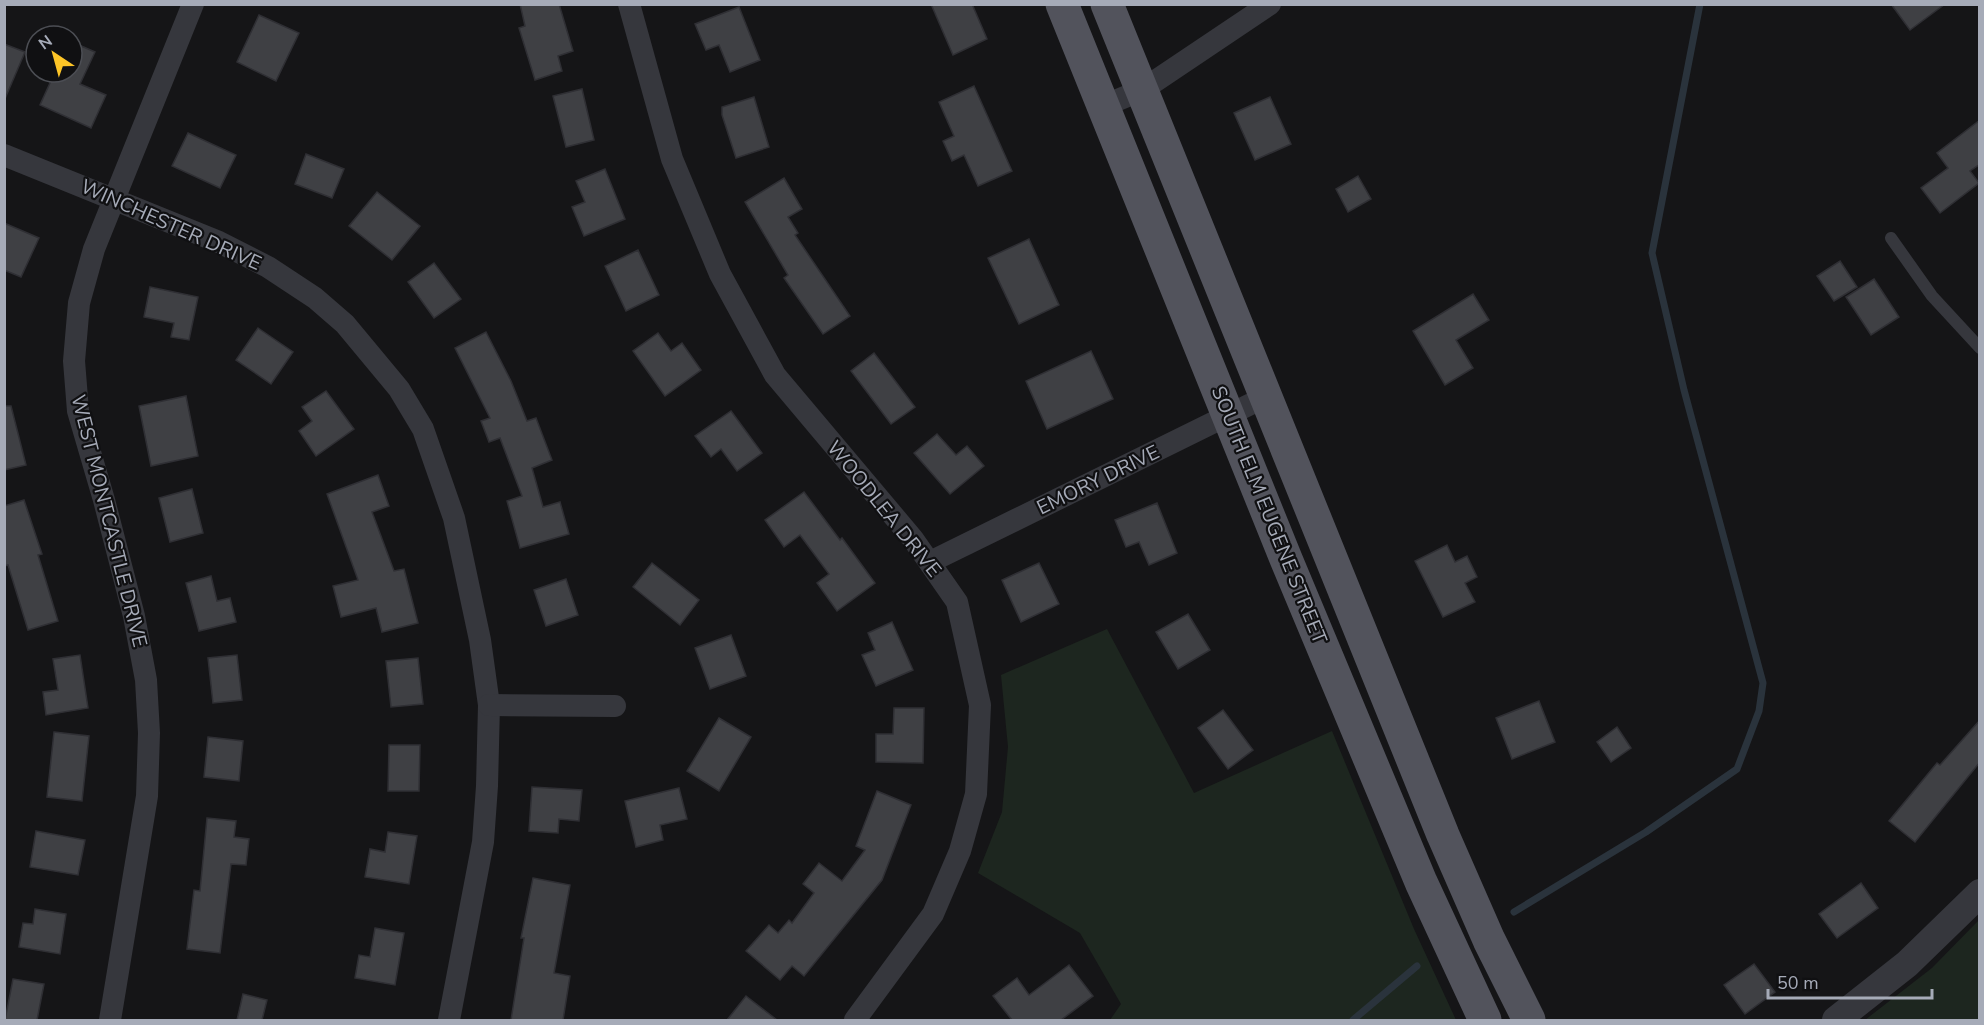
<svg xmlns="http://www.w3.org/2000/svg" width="1984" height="1025" viewBox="0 0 1984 1025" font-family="'Nunito Sans',sans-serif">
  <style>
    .green { fill: #1d261f }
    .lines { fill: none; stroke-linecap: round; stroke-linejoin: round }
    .stream { stroke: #2a333c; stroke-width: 7 }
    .building { fill: #3f4044; stroke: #2f2f34; stroke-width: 1.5 }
    .service { stroke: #36373d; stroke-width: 12 }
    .minor { stroke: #36373d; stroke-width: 22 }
    .tertiary { stroke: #36373d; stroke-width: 28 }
    .primary { stroke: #52535c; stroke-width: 33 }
    .labels { text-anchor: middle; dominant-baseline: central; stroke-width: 4.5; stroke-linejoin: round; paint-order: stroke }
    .street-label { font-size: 20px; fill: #a6abb8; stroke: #101012 }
  </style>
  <rect width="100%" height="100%" fill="#151517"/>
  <!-- green -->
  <g class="green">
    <path d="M 1107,629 L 1194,793 L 1332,731 L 1414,929 L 1456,1020 L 1110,1020 L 1121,1004 L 1080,933 L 978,873 L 1002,812 L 1008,747 L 1001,675 Z"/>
    <path d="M 1979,920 L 1979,1020 L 1865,1020 L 1932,968 Z"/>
  </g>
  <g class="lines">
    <!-- stream -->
    <g class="stream">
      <path d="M 1514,912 L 1646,832 L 1737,769 L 1759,711 L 1763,683 L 1684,390 L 1652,253 L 1700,4"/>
      <path d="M 1353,1020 L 1417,966"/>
    </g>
  </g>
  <!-- building -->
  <g class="building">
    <path d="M 520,4 L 559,4 L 573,51 L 558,56 L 562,71 L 535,80 L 519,28 L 525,26 Z"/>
    <path d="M 931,4 L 972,4 L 987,39 L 953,55 Z"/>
    <path d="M 1891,4 L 1945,4 L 1910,30 Z"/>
    <path d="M 739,7 L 760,60 L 730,72 L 719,45 L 706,50 L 695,24 Z"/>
    <path d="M 259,15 L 299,33 L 276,81 L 237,62 Z"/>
    <path d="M 72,42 L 95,52 L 80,84 L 106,95 L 91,128 L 40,105 L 55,72 L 72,72 Z"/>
    <path d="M 4,44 L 25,52 L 4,101 Z"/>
    <path d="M 974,86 L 1012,171 L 978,186 L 964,155 L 952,161 L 943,141 L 954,136 L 939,102 Z"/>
    <path d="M 582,89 L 594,140 L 566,147 L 553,96 Z"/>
    <path d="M 754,97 L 769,147 L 736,158 L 722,115 L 722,107 Z"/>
    <path d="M 1270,97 L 1291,144 L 1255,160 L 1234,113 Z"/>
    <path d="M 1980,120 L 1980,164 L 1970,171 L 1979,183 L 1940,213 L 1921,188 L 1948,168 L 1937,153 Z"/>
    <path d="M 188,133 L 236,155 L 220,188 L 172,166 Z"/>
    <path d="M 306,154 L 344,169 L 332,198 L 295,184 Z"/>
    <path d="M 605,169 L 625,219 L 584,236 L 572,207 L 585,202 L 576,181 Z"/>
    <path d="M 1358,176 L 1371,199 L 1348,212 L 1336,189 Z"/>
    <path d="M 784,178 L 802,209 L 788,217 L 798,233 L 795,235 L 850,316 L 823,334 L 784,278 L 788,275 L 745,202 Z"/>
    <path d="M 377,192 L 420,226 L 392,260 L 349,226 Z"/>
    <path d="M 4,223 L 39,238 L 21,277 L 4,270 Z"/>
    <path d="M 1029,239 L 1059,305 L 1019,324 L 988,258 Z"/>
    <path d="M 638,250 L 659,295 L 626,311 L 605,266 Z"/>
    <path d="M 1840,261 L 1857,287 L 1834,301 L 1817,276 Z"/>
    <path d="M 434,263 L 461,299 L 434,318 L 408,282 Z"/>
    <path d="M 1874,279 L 1899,317 L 1871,335 L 1846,297 Z"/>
    <path d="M 150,287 L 198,297 L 189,340 L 171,337 L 174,323 L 144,317 Z"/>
    <path d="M 1473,294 L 1489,320 L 1456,340 L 1473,368 L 1445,385 L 1413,331 Z"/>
    <path d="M 258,328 L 293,352 L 271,384 L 236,360 Z"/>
    <path d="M 486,332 L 511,381 L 527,421 L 536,418 L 552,460 L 532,468 L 543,507 L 560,502 L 569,534 L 520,548 L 507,501 L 522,496 L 500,438 L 489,442 L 481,421 L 490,418 L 455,348 Z"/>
    <path d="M 658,333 L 671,351 L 682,343 L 701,370 L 665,396 L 633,351 Z"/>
    <path d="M 1091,351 L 1113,399 L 1047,429 L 1026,381 Z"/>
    <path d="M 874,353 L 915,407 L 891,424 L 851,371 Z"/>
    <path d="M 326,391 L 354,429 L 316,456 L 299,431 L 312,421 L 302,407 Z"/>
    <path d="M 186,396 L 198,456 L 151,466 L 139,406 Z"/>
    <path d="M 4,406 L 11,406 L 26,465 L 4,470 Z"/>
    <path d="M 731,411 L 762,453 L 737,471 L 721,449 L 711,457 L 695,436 Z"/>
    <path d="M 937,434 L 956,455 L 967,446 L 984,466 L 950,494 L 914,453 Z"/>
    <path d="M 378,475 L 389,506 L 372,512 L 394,571 L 404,569 L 418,623 L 382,632 L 376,608 L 341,617 L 333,586 L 358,580 L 327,494 Z"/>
    <path d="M 192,489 L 203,533 L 170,542 L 159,498 Z"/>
    <path d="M 804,492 L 840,540 L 842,538 L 875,583 L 837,611 L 817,583 L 829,574 L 800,535 L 784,547 L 765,520 Z"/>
    <path d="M 24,500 L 42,554 L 38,555 L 58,621 L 28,630 L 8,565 L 4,566 L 4,506 Z"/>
    <path d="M 1157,503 L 1177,553 L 1149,565 L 1139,542 L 1126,547 L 1115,520 Z"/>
    <path d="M 1447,545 L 1455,562 L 1467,556 L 1477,577 L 1465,583 L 1475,602 L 1443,617 L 1415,561 Z"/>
    <path d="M 652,563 L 699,600 L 680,625 L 633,587 Z"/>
    <path d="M 1039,563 L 1059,604 L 1021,622 L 1002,580 Z"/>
    <path d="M 211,576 L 217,601 L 230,598 L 236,622 L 199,631 L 186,583 Z"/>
    <path d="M 566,579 L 578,615 L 546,626 L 534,590 Z"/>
    <path d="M 1188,614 L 1210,650 L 1178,669 L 1156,632 Z"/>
    <path d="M 892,622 L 913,670 L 876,686 L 862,655 L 875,650 L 868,633 Z"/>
    <path d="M 731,635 L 746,676 L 710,689 L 695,648 Z"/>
    <path d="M 80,655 L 88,708 L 46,715 L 43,692 L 58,690 L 53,659 Z"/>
    <path d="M 237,655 L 242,700 L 213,703 L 208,658 Z"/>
    <path d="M 418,658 L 423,704 L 391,707 L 386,661 Z"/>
    <path d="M 1539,701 L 1555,742 L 1512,759 L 1496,718 Z"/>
    <path d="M 894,708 L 924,708 L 923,763 L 876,762 L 876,734 L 893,734 Z"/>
    <path d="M 1223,710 L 1253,750 L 1228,769 L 1198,728 Z"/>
    <path d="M 719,718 L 751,737 L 719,791 L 687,771 Z"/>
    <path d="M 1980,720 L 1980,762 L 1915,842 L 1889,821 L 1937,763 L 1940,765 Z"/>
    <path d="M 1617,727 L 1631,748 L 1611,762 L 1597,742 Z"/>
    <path d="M 54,732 L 89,736 L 82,801 L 47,797 Z"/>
    <path d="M 208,737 L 243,741 L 239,781 L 204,777 Z"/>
    <path d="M 389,745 L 420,745 L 419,791 L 388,791 Z"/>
    <path d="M 532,787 L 582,790 L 579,821 L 559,819 L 558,833 L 529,831 Z"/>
    <path d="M 679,788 L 687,819 L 660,825 L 663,840 L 636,847 L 625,801 Z"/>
    <path d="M 877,791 L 911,805 L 882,880 L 804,976 L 792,966 L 780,980 L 746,951 L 769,925 L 778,933 L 789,920 L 792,923 L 814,893 L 803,884 L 819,863 L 842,881 L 865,850 L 856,846 Z"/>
    <path d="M 207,818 L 236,821 L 234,837 L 249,839 L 246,865 L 231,864 L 220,953 L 187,949 L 194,890 L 200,891 Z"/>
    <path d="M 36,831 L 85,840 L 78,875 L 30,867 Z"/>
    <path d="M 388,832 L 417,836 L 409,884 L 365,877 L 370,849 L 385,852 Z"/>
    <path d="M 533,878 L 570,885 L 554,973 L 570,976 L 563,1020 L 511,1020 L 524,938 L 521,938 Z"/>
    <path d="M 1861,883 L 1878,908 L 1837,938 L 1819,914 Z"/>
    <path d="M 35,909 L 66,914 L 60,954 L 19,947 L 23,923 L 33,924 Z"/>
    <path d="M 375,928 L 404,933 L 395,985 L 355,978 L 359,955 L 370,957 Z"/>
    <path d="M 1754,964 L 1775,992 L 1745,1014 L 1724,985 Z"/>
    <path d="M 1069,965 L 1093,996 L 1061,1020 L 1012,1020 L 993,996 L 1017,978 L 1029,995 Z"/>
    <path d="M 13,979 L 44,984 L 37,1020 L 5,1020 Z"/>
    <path d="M 243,994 L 267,1000 L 262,1020 L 237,1020 Z"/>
    <path d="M 746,996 L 777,1020 L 727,1020 Z"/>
  </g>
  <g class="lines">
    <!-- service -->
    <path class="service" d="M 1891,238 L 1932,296 L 1980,348"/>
    <!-- minor -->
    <g class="minor">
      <path d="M 629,4 L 672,159 L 720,274 L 775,375 L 913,539 L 957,602 L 980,705 L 976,794 L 960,851 L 933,914 L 855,1020"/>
      <path d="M 1103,106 L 1142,90 L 1270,4"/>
      <path d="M 4,155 L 219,242 L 268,267 L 315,298 L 345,324 L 399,389 L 423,429 L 454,518 L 480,640 L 489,705 L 487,786 L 483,842 L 449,1020"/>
      <path d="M 930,562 L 1265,397"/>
      <path d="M 489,705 L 615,706"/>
      <path d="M 110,1020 L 147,796 L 149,733 L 146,680 L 134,616 L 104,500 L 78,411 L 74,361 L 79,303 L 94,249 L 193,4"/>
    </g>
    <!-- tertiary -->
    <path class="tertiary" d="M 1836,1020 L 1907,964 L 1980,893"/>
    <!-- primary -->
    <g class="primary">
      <path d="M 1062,4 L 1286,559 L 1421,882 L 1485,1020"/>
      <path d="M 1107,4 L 1443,835 L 1489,940 L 1529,1020"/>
    </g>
  </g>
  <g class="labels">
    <!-- street labels -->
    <g class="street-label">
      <text transform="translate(171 225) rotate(24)">WINCHESTER DRIVE</text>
      <text transform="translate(1098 480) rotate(-26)">EMORY DRIVE</text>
      <text transform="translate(884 509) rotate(51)">WOODLEA DRIVE</text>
      <text transform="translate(1269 515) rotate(68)">SOUTH ELM EUGENE STREET</text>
      <text transform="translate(109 521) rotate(76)">WEST MONTCASTLE DRIVE</text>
    </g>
  </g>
  <!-- border -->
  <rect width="1984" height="1025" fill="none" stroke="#a6abb8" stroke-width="12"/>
  <!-- north arrow -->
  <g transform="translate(54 54) rotate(324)"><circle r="28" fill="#101012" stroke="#4c4e54" stroke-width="1.5"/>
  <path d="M0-4.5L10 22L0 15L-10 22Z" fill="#fdc527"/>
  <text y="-9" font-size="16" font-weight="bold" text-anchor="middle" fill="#a6abb8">N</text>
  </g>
  <!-- scale -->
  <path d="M1768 989v9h164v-9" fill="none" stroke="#a6abb8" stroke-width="3"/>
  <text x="1777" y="989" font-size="18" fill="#a6abb8" stroke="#101012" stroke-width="4.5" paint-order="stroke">50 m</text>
</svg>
